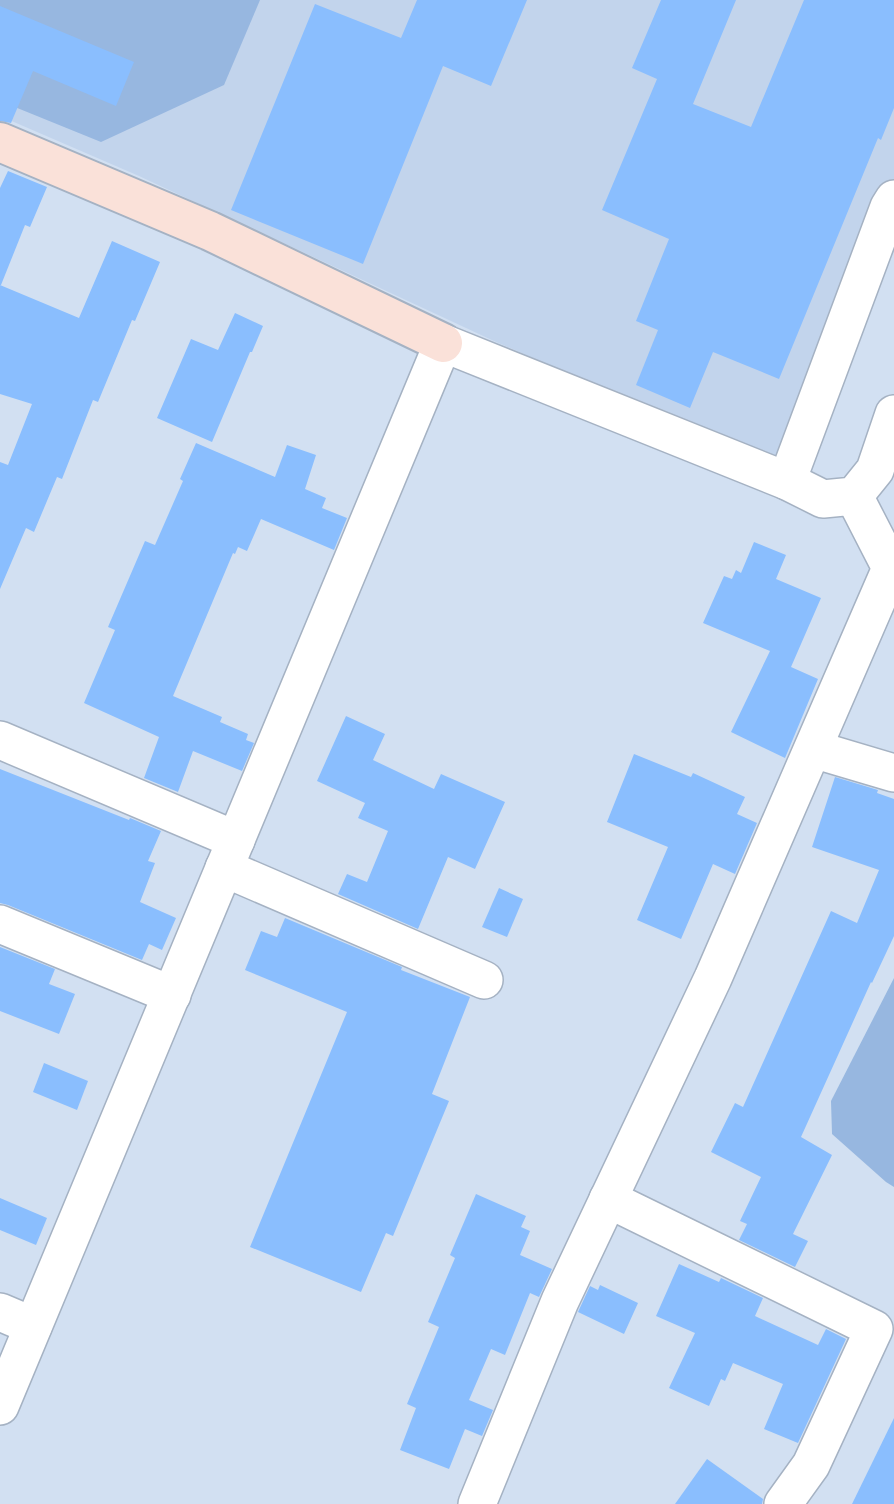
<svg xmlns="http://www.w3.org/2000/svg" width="894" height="1504" viewBox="0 0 894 1504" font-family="'Archivo Narrow',sans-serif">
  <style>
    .built { fill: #c2d4ec }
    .green { fill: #97b7e0 }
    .building { fill: #8abefe }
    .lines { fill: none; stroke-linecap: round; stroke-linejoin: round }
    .street-casing { stroke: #a5b2c3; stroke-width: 40 }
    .secondary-casing { stroke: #a5b2c3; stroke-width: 42 }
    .street { stroke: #fff; stroke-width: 37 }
    .secondary { stroke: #fae1d9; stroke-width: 38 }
  </style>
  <rect width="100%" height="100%" fill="#d2e0f2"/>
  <!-- built -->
  <path class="built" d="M 0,0 L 894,0 L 894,182 L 794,445 L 768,460 L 494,341 L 139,176 L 0,116 Z"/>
  <!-- green -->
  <g class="green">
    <path d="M 0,0 L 260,0 L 224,85 L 101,142 L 0,101 Z"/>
    <path d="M 894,978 L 894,1187 L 886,1182 L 832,1134 L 831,1101 Z"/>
  </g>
  <!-- building -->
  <g class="building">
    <path d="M 417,0 L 527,0 L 491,86 L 443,66 L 363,264 L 231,210 L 315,4 L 401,38 Z"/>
    <path d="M 661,0 L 736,0 L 693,104 L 751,127 L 804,0 L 894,0 L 894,108 L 881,140 L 878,138 L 779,379 L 713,352 L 690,408 L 636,385 L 658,330 L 636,321 L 669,239 L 602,210 L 657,79 L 632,68 Z"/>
    <path d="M 0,6 L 134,62 L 116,106 L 33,71 L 11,123 L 0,121 Z"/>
    <path d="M 8,171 L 47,187 L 30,227 L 25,225 L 1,285 L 0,285 L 0,188 Z"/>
    <path d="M 112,241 L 160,262 L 135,321 L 132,320 L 98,402 L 93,400 L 62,479 L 57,477 L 34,532 L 26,528 L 0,589 L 0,462 L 8,465 L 32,404 L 0,394 L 0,285 L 79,318 Z"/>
    <path d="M 235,313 L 263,326 L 252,352 L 250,352 L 212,442 L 157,418 L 191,339 L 218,350 Z"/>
    <path d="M 196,443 L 275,477 L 287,445 L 316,455 L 305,489 L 326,498 L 322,508 L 347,518 L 334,550 L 261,519 L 247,551 L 238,547 L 235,554 L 233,553 L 173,696 L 222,717 L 220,722 L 248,734 L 246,740 L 254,743 L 242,771 L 193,751 L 178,792 L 144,778 L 159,737 L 84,703 L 115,630 L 108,627 L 145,541 L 155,545 L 183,481 L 180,479 Z"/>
    <path d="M 754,542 L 786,555 L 776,579 L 821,598 L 791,667 L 818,679 L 785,758 L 731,732 L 770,651 L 703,623 L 724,576 L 732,579 L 736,570 L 741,573 Z"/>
    <path d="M 346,716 L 385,734 L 373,760 L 434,789 L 441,774 L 505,802 L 475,869 L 448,857 L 418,929 L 338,894 L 347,874 L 367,882 L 388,831 L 358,818 L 365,803 L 317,781 Z"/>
    <path d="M 634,754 L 691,777 L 693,773 L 745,797 L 737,814 L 757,823 L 735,874 L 713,864 L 681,939 L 637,920 L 668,847 L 607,822 Z"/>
    <path d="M 0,769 L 129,820 L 130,818 L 161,831 L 148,861 L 155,863 L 140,902 L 176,918 L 162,950 L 149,944 L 142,960 L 8,905 L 0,903 Z"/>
    <path d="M 835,777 L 878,790 L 877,793 L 894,799 L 894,936 L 872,983 L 871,982 L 801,1137 L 832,1155 L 793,1234 L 808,1241 L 795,1267 L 739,1240 L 747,1224 L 740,1221 L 761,1177 L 711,1152 L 735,1103 L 743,1107 L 831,911 L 857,923 L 879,870 L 812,847 Z"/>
    <path d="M 499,888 L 523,899 L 507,937 L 482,927 Z"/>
    <path d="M 285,918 L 402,967 L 401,970 L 470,997 L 432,1094 L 449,1101 L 393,1236 L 386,1233 L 361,1292 L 250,1247 L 347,1012 L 245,970 L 261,931 L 277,937 Z"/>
    <path d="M 0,947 L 55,969 L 49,984 L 75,994 L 59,1034 L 0,1011 Z"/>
    <path d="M 44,1063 L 88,1081 L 77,1110 L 33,1092 Z"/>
    <path d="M 476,1194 L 526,1216 L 521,1227 L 530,1231 L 520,1255 L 552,1269 L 539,1297 L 530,1293 L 505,1355 L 491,1349 L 469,1400 L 493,1410 L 482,1436 L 465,1429 L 449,1469 L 400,1450 L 416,1408 L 407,1404 L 439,1327 L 428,1322 L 455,1258 L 450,1255 Z"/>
    <path d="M 0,1198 L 47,1218 L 36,1245 L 0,1230 Z"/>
    <path d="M 679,1264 L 719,1282 L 721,1278 L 763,1298 L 755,1316 L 818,1345 L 826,1329 L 846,1339 L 798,1443 L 764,1429 L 783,1384 L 733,1363 L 725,1381 L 721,1379 L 709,1406 L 669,1388 L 695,1333 L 656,1316 Z"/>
    <path d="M 600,1285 L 638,1303 L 624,1334 L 578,1312 L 590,1286 L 598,1290 Z"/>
    <path d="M 894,1418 L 894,1504 L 852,1504 Z"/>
    <path d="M 707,1459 L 763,1499 L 762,1504 L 675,1504 Z"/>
  </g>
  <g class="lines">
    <defs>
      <g id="street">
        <path d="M 787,481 L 889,207 L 894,199"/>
        <path d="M 0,740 L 236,840"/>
        <path d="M 813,749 L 894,773"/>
        <path d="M 224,868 L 484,980"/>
        <path d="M 0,924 L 172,995"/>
        <path d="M 608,1199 L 874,1329 L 811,1465 L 783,1504"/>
        <path d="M 0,1312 L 33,1326"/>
        <path d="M 0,1406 L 443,343 L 787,481 L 823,499 L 854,496 L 875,470 L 894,414"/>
        <path d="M 477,1504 L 560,1301 L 713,978 L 891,568 L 854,496"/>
      </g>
      <path id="secondary" d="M 0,142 L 210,231 L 443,343"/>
    </defs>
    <!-- street casing -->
    <use href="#street" class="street-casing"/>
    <!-- secondary casing -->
    <use href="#secondary" class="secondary-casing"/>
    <!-- street -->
    <use href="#street" class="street"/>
    <!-- secondary -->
    <use href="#secondary" class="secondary"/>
  </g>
</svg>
